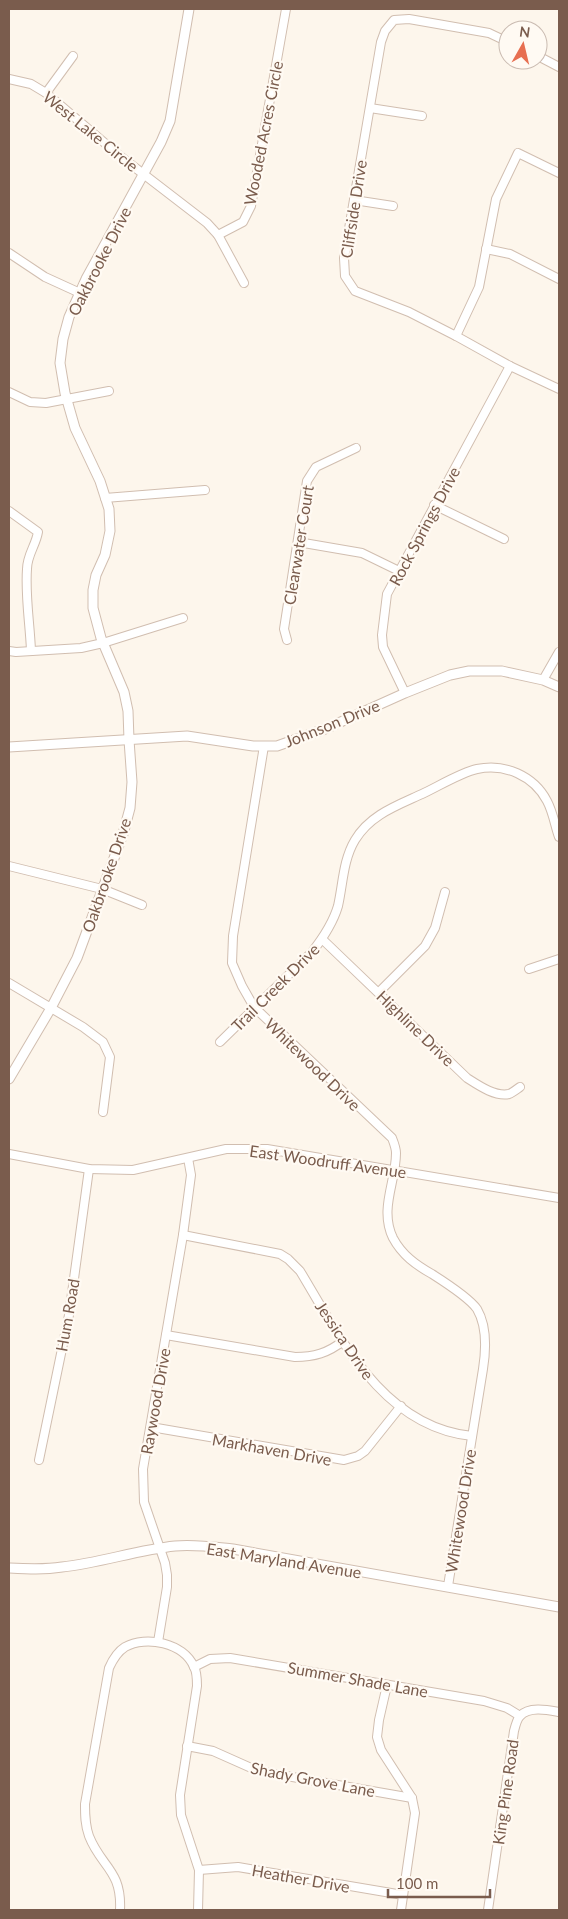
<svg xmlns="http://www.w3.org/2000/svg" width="568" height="1919" viewBox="0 0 568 1919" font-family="Lato,sans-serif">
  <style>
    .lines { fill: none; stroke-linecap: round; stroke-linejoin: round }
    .minor-casing { stroke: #d1beb0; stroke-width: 10 }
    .tertiary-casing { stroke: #d1beb0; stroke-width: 11 }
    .minor { stroke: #fff; stroke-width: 8 }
    .tertiary { stroke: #fff; stroke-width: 9 }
    .labels { text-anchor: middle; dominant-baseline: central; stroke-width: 4.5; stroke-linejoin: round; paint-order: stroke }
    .street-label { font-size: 16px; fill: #7a5c4d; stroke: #fffaf3 }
  </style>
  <rect width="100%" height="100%" fill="#fdf6ec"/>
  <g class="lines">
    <defs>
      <g id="minor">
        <path d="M 508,42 L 489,33 L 409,19 L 394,20 L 385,31 L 381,42 L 344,258 L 345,276 L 355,291 L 409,312 L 456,336 L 510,366 L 559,389"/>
        <path d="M 538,56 L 559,67"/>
        <path d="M 9,79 L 31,84 L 46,93 L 120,156 L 207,223 L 218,235 L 243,222 L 251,206 L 286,9"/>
        <path d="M 46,93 L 73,56"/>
        <path d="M 370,108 L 422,116"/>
        <path d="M 354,200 L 393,206"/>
        <path d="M 218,235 L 244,283"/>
        <path d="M 486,249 L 510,254 L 559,279"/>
        <path d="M 9,253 L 45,277 L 80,293"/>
        <path d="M 456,336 L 479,287 L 496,199 L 518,153 L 559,173"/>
        <path d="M 9,392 L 30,402 L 46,403 L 109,391"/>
        <path d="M 105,498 L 205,490"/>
        <path d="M 434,505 L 504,539"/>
        <path d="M 9,511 L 38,532 C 36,545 27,555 27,569 C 25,596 30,624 31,651"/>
        <path d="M 298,542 L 362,553 L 399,571"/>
        <path d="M 287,640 L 284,629 L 307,481 L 316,467 L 356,448"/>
        <path d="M 9,651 L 16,652 L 81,648 L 103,643 L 183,618"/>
        <path d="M 543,680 L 559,652"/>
        <path d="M 405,693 L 383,647 L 382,635 L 387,594 L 510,366"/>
        <path d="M 264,746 L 233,936 L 232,963 L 242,986 L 254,1007 L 392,1138 C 394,1143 396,1148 396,1153 C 396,1182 379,1209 393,1238 C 402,1255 416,1265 432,1274 C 443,1281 470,1299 477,1309 C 487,1326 486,1350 483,1369 L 448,1586"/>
        <path d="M 9,866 L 102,889 L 142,905"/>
        <path d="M 322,939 L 467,1078 C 478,1085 495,1097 509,1094 C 512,1093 517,1089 520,1087"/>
        <path d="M 529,969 L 559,959"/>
        <path d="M 9,983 L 83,1027 L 103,1042 L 110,1057 L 103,1112"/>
        <path d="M 379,992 L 425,946 L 435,928 L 445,892"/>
        <path d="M 220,1042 L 312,952 C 323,938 333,923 338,906 C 343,884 343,860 355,840 C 370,815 396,806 422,794 C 437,787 462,772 477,769 C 505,763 534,776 547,801 C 553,812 555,826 559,837"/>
        <path d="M 9,1154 L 89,1169 L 133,1170 L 226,1149 L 267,1149 L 559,1198"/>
        <path d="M 183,1235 L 280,1254 L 288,1259 L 300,1271 C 341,1339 383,1427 472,1436"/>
        <path d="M 166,1335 L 295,1357 C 314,1357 328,1353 343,1341"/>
        <path d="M 151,1427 L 344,1460 L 358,1456 L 365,1451 L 401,1406"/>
        <path d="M 39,1460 L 69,1315 L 89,1169"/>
        <path d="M 158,1642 L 167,1587 L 167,1575 L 165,1563 L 144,1502 L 143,1469 L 183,1235 L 191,1175 L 188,1158"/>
        <path d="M 194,1667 L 210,1659 L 230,1658 L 484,1701 L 507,1708 L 520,1716"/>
        <path d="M 387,1685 L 379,1720 L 377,1737 L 381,1750 L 412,1798 L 415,1813 L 401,1910"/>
        <path d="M 187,1746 L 213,1751 L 258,1771 L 412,1798"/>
        <path d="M 199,1870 L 238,1867 L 403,1895"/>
        <path d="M 120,1910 C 122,1870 101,1867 89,1836 C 85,1825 85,1815 85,1804 L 109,1668 C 113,1659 117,1652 125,1647 C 146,1635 184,1643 194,1667 C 197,1672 197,1680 197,1686 L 180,1795 L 181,1815 L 199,1870 L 198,1910"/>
        <path d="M 488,1910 L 514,1731 C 515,1727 517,1719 520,1716 C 529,1706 548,1710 559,1712"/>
      </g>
      <g id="tertiary">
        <path d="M 9,747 L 187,736 L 253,746 L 277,746 L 325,729 L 405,693 L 450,675 L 469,671 L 502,671 L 543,680 L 559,687"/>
        <path d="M 9,1079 L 51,1008 L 77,958 L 123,834 L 130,808 L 132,782 L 129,740 L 128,711 L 124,692 L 101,638 L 93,608 L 93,590 L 96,575 L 105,555 L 110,531 L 109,509 L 100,481 L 75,428 L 65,393 L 60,363 L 63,339 L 69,317 L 86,279 L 161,142 L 170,121 L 189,9"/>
        <path d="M 9,1568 C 27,1569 44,1570 62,1567 C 100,1563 137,1550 175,1546 C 195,1544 214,1547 233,1549 L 559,1607"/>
      </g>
    </defs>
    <!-- minor casing -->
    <use href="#minor" class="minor-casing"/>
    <!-- tertiary casing -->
    <use href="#tertiary" class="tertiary-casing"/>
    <!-- minor -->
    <use href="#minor" class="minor"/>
    <!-- tertiary -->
    <use href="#tertiary" class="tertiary"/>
  </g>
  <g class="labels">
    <!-- street labels -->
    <g class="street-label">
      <text transform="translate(91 131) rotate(39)">West Lake Circle</text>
      <text transform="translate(263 133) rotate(-79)">Wooded Acres Circle</text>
      <text transform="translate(353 209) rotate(-81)">Cliffside Drive</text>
      <text transform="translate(99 261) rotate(-63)">Oakbrooke Drive</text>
      <text transform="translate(424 526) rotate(-62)">Rock Springs Drive</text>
      <text transform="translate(298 545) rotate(-81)">Clearwater Court</text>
      <text transform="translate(332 723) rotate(-22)">Johnson Drive</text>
      <text transform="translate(106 875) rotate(-71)">Oakbrooke Drive</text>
      <text transform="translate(275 987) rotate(-45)">Trail Creek Drive</text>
      <text transform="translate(416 1028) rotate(44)">Highline Drive</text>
      <text transform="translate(313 1064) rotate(44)">Whitewood Drive</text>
      <text transform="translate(328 1161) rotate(8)">East Woodruff Avenue</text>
      <text transform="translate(67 1315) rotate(-80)">Hum Road</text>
      <text transform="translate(345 1340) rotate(56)">Jessica Drive</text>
      <text transform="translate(155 1401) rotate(-80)">Raywood Drive</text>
      <text transform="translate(272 1449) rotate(10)">Markhaven Drive</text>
      <text transform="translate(460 1511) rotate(-81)">Whitewood Drive</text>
      <text transform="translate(284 1560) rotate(9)">East Maryland Avenue</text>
      <text transform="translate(358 1679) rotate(10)">Summer Shade Lane</text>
      <text transform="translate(313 1779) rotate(11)">Shady Grove Lane</text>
      <text transform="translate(505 1792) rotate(-82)">King Pine Road</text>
      <text transform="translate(301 1878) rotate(10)">Heather Drive</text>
    </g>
  </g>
  <!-- border -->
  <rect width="568" height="1919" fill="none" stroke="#7a5c4d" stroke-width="20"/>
  <!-- north arrow -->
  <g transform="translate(523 45) rotate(8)"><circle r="24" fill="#fffaf3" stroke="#cabbb1"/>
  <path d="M0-4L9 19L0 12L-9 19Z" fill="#e76f51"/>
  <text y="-8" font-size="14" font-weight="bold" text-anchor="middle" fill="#7a5c4d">N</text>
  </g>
  <!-- scale -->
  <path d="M388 1889v8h102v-8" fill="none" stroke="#7a5c4d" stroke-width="2.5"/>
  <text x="396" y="1889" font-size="15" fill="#7a5c4d" stroke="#fffaf3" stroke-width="4" paint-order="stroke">100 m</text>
</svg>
